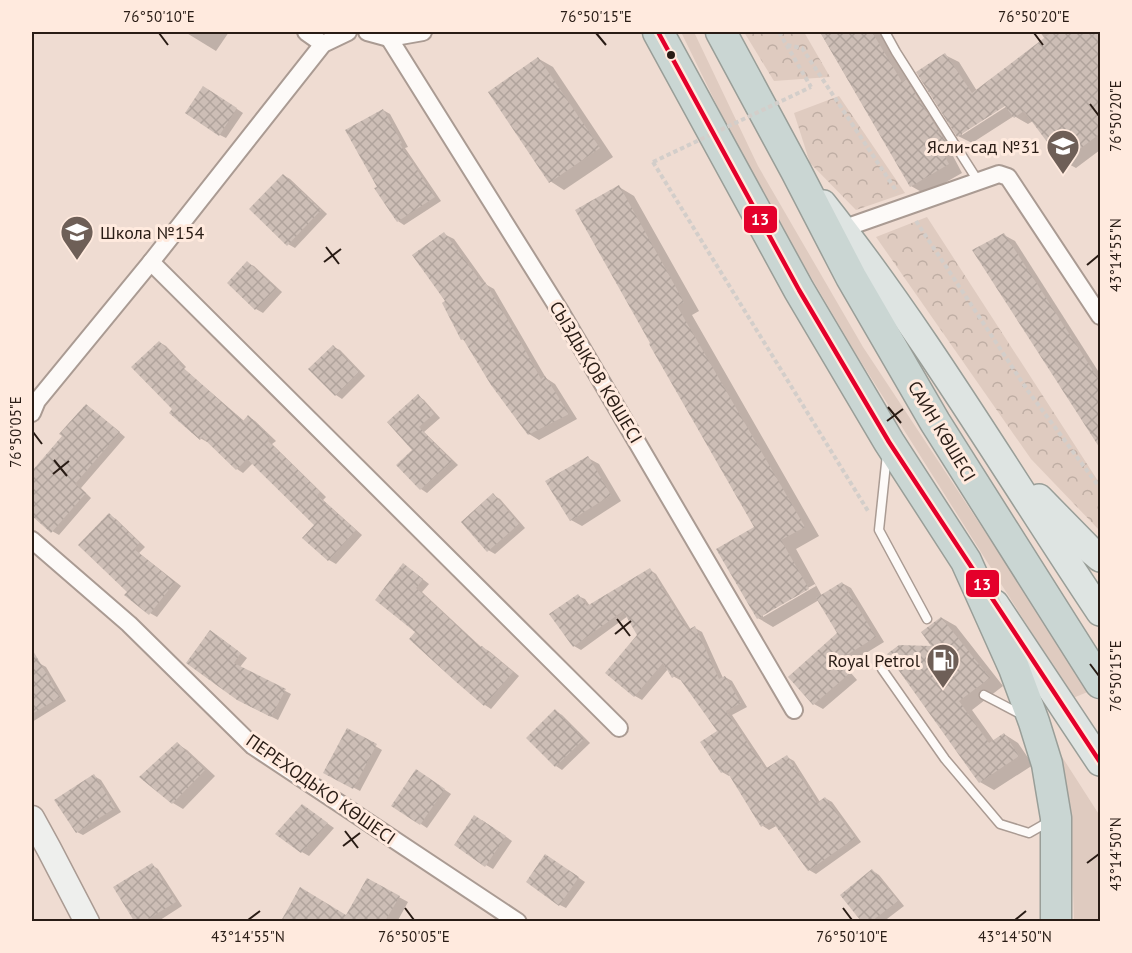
<svg xmlns="http://www.w3.org/2000/svg" width="1132" height="953" viewBox="0 0 1132 953" font-family="'PT Sans',sans-serif">
  <style>
    .grass { fill: #dfcbc0 }
    .forest { fill: url(#forest-crowns) }
    .shadow { fill: #0003; fill-rule: evenodd }
    .building { fill: url(#building-cross-hatch) }
    .lines { fill: none; stroke-linecap: round; stroke-linejoin: round }
    .lane-casing { stroke: #aa9b93; stroke-width: 11 }
    .street-casing { stroke: #aa9b93; stroke-width: 20 }
    .secondary-casing { stroke: #aa9b93; stroke-width: 27 }
    .primary-casing { stroke: #999e98; stroke-width: 30 }
    .highway-casing { stroke: #999e98; stroke-width: 33 }
    .path { stroke: #d3ceca; stroke-width: 4; stroke-dasharray: 4.5 3; stroke-linecap: butt }
    .lane { stroke: #fdfaf8; stroke-width: 8 }
    .street { stroke: #fdfaf8; stroke-width: 16 }
    .secondary { stroke: #eeefed; stroke-width: 24 }
    .primary { stroke: #dee4e2; stroke-width: 27 }
    .highway { stroke: #cad6d3; stroke-width: 30 }
    .path-bridge { stroke: #d3ceca; stroke-width: 4; stroke-dasharray: 4.5 3; stroke-linecap: butt }
    .bus-1-casing { stroke: #ffeade; stroke-width: 9 }
    .bus-1 { stroke: #e4002b; stroke-width: 4.5 }
    .ticks { fill: none; stroke: #291c15; stroke-width: 2 }
    .bus-dot { fill: #291c15; stroke: #ffeade; stroke-width: 2 }
    .labels { text-anchor: middle; dominant-baseline: central; stroke-width: 6; stroke-linejoin: round; paint-order: stroke }
    .poi-label { font-size: 18px; fill: #291c15; stroke: #ffeade; text-anchor: end }
    .street-label { font-size: 18px; fill: #291c15; stroke: #ffeade }
    .line-badge { stroke: #ffeade; stroke-width: 2 }
    .badge-label { font-size: 16px; text-anchor: middle; font-weight: bold; fill: #fff }
    .neatline { fill: none; stroke: #291c15; stroke-width: 2 }
    .ticks-label { font-size: 15px; text-anchor: middle; fill: #291c15 }
  </style>
  <defs>
    <pattern id="forest-crowns" width="20" height="18" patternUnits="userSpaceOnUse" patternTransform="scale(1.5)"><rect width="20" height="18" fill="#dfcbc0"/><path d="M2 6a3 3 0 1 1 6 0M12 15a3 3 0 1 1 6 0" fill="none" stroke="#bfaea4"/></pattern>
    <pattern id="building-cross-hatch" width="8" height="8" patternUnits="userSpaceOnUse" patternTransform="scale(1.5)"><rect width="8" height="8" fill="#cdbeb6"/><path d="M0 0l8 8M0 8l8-8" fill="none" stroke="#b0a39c"/></pattern>
  </defs>
  <rect width="100%" height="100%" fill="#efdcd2"/>
  <!-- grass -->
  <g class="grass">
    <path d="M 681,32 L 694,32 L 758,166 L 863,347 L 1090,691 L 1073,698 L 856,354 L 750,173 Z"/>
    <path d="M 1048,735 L 1100,816 L 1100,921 L 1074,921 L 1071,824 Z"/>
  </g>
  <!-- forest -->
  <g class="forest">
    <path d="M 744,32 L 804,32 L 830,77 L 774,81 Z"/>
    <path d="M 839,96 L 905,193 L 856,210 L 810,163 L 794,113 Z"/>
    <path d="M 927,217 L 1100,484 L 1100,531 L 1031,459 L 876,237 Z"/>
  </g>
  <!-- shadow -->
  <g class="shadow">
    <path d="M 185,32 L 229,32 L 216,51 Z"/>
    <path d="M 820,32 L 881,32 L 911,84 L 920,89 L 960,152 L 953,156 L 962,173 L 925,194 L 911,186 Z"/>
    <path d="M 1040,32 L 1100,32 L 1100,150 L 1076,168 L 1063,161 L 1033,121 L 1028,124 L 1014,116 L 972,143 L 958,136 L 945,55 L 959,62 L 977,91 L 1045,39 ZM 1011,100 L 1012,103 L 962,135 L 962,132 Z"/>
    <path d="M 539,59 L 553,67 L 613,157 L 564,190 L 550,181 Z"/>
    <path d="M 210,91 L 243,113 L 226,138 L 220,135 Z"/>
    <path d="M 383,110 L 390,114 L 408,147 L 405,148 L 441,201 L 404,225 L 398,221 L 379,187 Z"/>
    <path d="M 283,175 L 290,179 L 327,214 L 295,248 L 288,244 Z"/>
    <path d="M 619,187 L 634,196 L 699,311 L 692,315 L 819,536 L 796,549 L 822,596 L 842,583 L 851,588 L 884,642 L 845,666 L 857,680 L 823,709 L 814,704 L 790,677 L 839,633 L 819,600 L 773,627 L 758,618 L 756,527 ZM 815,584 L 816,586 L 763,617 L 763,613 Z"/>
    <path d="M 444,234 L 454,239 L 487,285 L 494,289 L 546,378 L 555,384 L 577,419 L 539,440 L 529,434 L 467,342 L 462,339 L 447,302 Z"/>
    <path d="M 1004,235 L 1015,241 L 1100,374 L 1100,448 Z"/>
    <path d="M 247,263 L 254,266 L 282,292 L 263,313 L 256,309 L 229,283 Z"/>
    <path d="M 159,342 L 166,346 L 186,367 L 184,369 L 244,421 L 249,417 L 255,421 L 276,441 L 272,444 L 326,497 L 323,500 L 362,535 L 336,564 L 329,560 L 305,538 L 316,525 L 253,463 L 243,473 L 237,469 L 208,441 L 207,442 L 200,438 L 174,409 Z"/>
    <path d="M 333,347 L 340,350 L 365,376 L 342,399 L 336,395 Z"/>
    <path d="M 418,396 L 424,400 L 440,418 L 424,432 L 458,465 L 427,493 L 421,489 L 414,451 Z"/>
    <path d="M 86,406 L 93,410 L 125,437 L 81,488 L 91,498 L 59,535 L 52,531 L 32,514 L 32,474 L 64,436 Z"/>
    <path d="M 588,458 L 599,464 L 621,501 L 582,526 L 571,520 Z"/>
    <path d="M 493,495 L 500,499 L 525,528 L 495,554 L 488,550 Z"/>
    <path d="M 109,515 L 116,519 L 145,547 L 139,553 L 181,586 L 157,617 L 150,613 Z"/>
    <path d="M 410,569 L 429,584 L 422,592 L 481,647 L 489,651 L 519,676 L 491,709 L 485,705 L 417,632 Z"/>
    <path d="M 650,570 L 656,574 L 691,630 L 695,628 L 702,632 L 723,678 L 725,677 L 732,681 L 747,707 L 732,715 L 768,769 L 787,757 L 794,761 L 820,802 L 825,798 L 832,802 L 861,842 L 816,874 L 809,870 L 778,825 L 769,830 L 763,826 L 731,775 L 729,776 L 722,772 L 719,731 L 682,679 L 680,680 L 673,676 L 668,669 L 642,700 L 635,696 L 608,672 L 639,635 L 628,616 L 581,650 L 574,646 L 578,596 L 585,599 L 590,606 Z"/>
    <path d="M 942,618 L 956,626 L 1003,686 L 972,710 L 994,741 L 1004,734 L 1018,743 L 1033,765 L 994,790 L 980,782 L 934,647 Z"/>
    <path d="M 218,636 L 247,658 L 240,667 L 291,694 L 278,720 L 246,704 Z"/>
    <path d="M 39,663 L 46,667 L 66,701 L 32,722 L 32,668 Z"/>
    <path d="M 555,711 L 562,715 L 590,743 L 562,770 L 556,766 Z"/>
    <path d="M 348,730 L 382,750 L 360,791 L 325,772 Z"/>
    <path d="M 177,744 L 187,750 L 215,776 L 183,809 L 173,803 Z"/>
    <path d="M 423,775 L 451,794 L 427,828 L 421,824 Z"/>
    <path d="M 94,776 L 101,780 L 121,812 L 83,835 L 77,832 Z"/>
    <path d="M 303,806 L 334,828 L 309,856 L 302,852 Z"/>
    <path d="M 482,820 L 512,841 L 493,869 L 486,865 Z"/>
    <path d="M 552,860 L 585,882 L 566,908 L 560,905 Z"/>
    <path d="M 152,865 L 158,869 L 182,906 L 157,922 L 136,922 L 115,888 Z"/>
    <path d="M 873,871 L 879,875 L 904,906 L 883,922 L 863,922 L 842,895 Z"/>
    <path d="M 368,880 L 408,902 L 397,922 L 283,922 L 301,889 L 347,917 Z"/>
  </g>
  <!-- building -->
  <g class="building">
    <path d="M 820,32 L 872,32 L 902,82 L 906,79 L 947,144 L 940,148 L 949,164 L 910,187 Z"/>
    <path d="M 1052,32 L 1101,32 L 1101,133 L 1062,162 L 1024,111 L 1014,118 L 1005,106 L 957,137 L 916,72 L 945,53 L 972,93 Z"/>
    <path d="M 538,57 L 600,148 L 549,183 L 488,92 Z"/>
    <path d="M 203,86 L 237,108 L 219,136 L 185,113 Z"/>
    <path d="M 383,109 L 402,143 L 400,144 L 435,197 L 397,222 L 374,188 L 377,187 L 345,130 Z"/>
    <path d="M 283,174 L 321,210 L 287,246 L 249,209 Z"/>
    <path d="M 619,185 L 684,302 L 677,306 L 805,527 L 781,540 L 809,589 L 757,619 L 716,549 L 754,527 L 649,344 L 650,343 L 575,210 Z"/>
    <path d="M 444,232 L 482,283 L 485,282 L 515,332 L 541,379 L 545,376 L 569,414 L 528,435 L 491,385 L 463,339 L 461,340 L 442,303 L 445,301 L 412,255 Z"/>
    <path d="M 1004,233 L 1101,383 L 1101,450 L 972,250 Z"/>
    <path d="M 247,261 L 276,288 L 255,310 L 227,283 Z"/>
    <path d="M 159,341 L 180,363 L 179,364 L 243,421 L 248,415 L 270,436 L 267,440 L 320,492 L 317,495 L 356,530 L 328,561 L 302,538 L 314,525 L 247,459 L 236,470 L 202,437 L 200,440 L 169,413 L 172,409 L 131,367 Z"/>
    <path d="M 333,345 L 359,372 L 335,396 L 308,369 Z"/>
    <path d="M 418,394 L 434,414 L 419,427 L 452,461 L 420,490 L 396,465 L 412,450 L 387,422 Z"/>
    <path d="M 86,404 L 120,432 L 75,484 L 86,493 L 51,533 L 32,516 L 32,471 L 62,436 L 59,434 Z"/>
    <path d="M 588,456 L 611,495 L 570,521 L 545,481 Z"/>
    <path d="M 493,493 L 519,524 L 487,552 L 461,522 Z"/>
    <path d="M 109,513 L 140,543 L 134,549 L 175,582 L 149,615 L 124,595 L 127,592 L 78,545 Z"/>
    <path d="M 403,563 L 423,579 L 416,588 L 480,647 L 482,646 L 513,672 L 484,706 L 455,681 L 409,639 L 415,632 L 375,600 Z"/>
    <path d="M 650,568 L 688,630 L 695,626 L 719,679 L 725,676 L 741,703 L 726,711 L 765,769 L 787,755 L 817,803 L 825,797 L 855,838 L 808,871 L 772,821 L 761,827 L 726,770 L 721,773 L 700,742 L 717,731 L 677,675 L 672,678 L 663,663 L 634,697 L 605,673 L 637,635 L 623,611 L 573,647 L 549,614 L 578,594 L 587,606 Z"/>
    <path d="M 842,582 L 876,637 L 837,661 L 849,674 L 813,705 L 788,677 L 837,633 L 816,598 Z"/>
    <path d="M 941,617 L 990,678 L 959,701 L 989,743 L 1004,733 L 1019,756 L 979,783 L 887,654 L 899,645 L 931,646 L 921,632 Z"/>
    <path d="M 210,630 L 241,653 L 234,663 L 286,689 L 271,717 L 237,700 L 186,663 Z"/>
    <path d="M 32,649 L 60,697 L 32,714 Z"/>
    <path d="M 555,709 L 584,739 L 555,767 L 526,738 Z"/>
    <path d="M 347,728 L 377,744 L 353,789 L 323,773 Z"/>
    <path d="M 177,742 L 205,770 L 172,804 L 139,777 Z"/>
    <path d="M 416,769 L 445,789 L 420,825 L 391,806 Z"/>
    <path d="M 94,774 L 115,808 L 76,833 L 54,800 Z"/>
    <path d="M 302,804 L 328,823 L 301,853 L 275,834 Z"/>
    <path d="M 474,815 L 506,836 L 485,867 L 454,845 Z"/>
    <path d="M 545,854 L 579,877 L 559,906 L 526,882 Z"/>
    <path d="M 152,863 L 176,902 L 145,921 L 134,921 L 113,887 Z"/>
    <path d="M 872,869 L 898,901 L 872,921 L 861,921 L 840,895 Z"/>
    <path d="M 367,878 L 400,896 L 385,921 L 281,921 L 300,887 L 346,915 Z"/>
  </g>
  <g class="lines">
    <defs>
      <g id="lane">
        <path d="M 885,32 L 896,52 L 978,181"/>
        <path d="M 887,454 L 879,530 L 927,619"/>
        <path d="M 882,669 L 945,759 L 1000,824 L 1029,833 L 1050,821"/>
        <path d="M 984,695 L 1024,716"/>
      </g>
      <g id="street">
        <path d="M 306,32 L 323,44"/>
        <path d="M 367,32 L 389,38 L 423,32"/>
        <path d="M 389,38 L 560,311 L 794,710"/>
        <path d="M 842,229 L 999,174 L 1008,177 L 1012,183 L 1100,316"/>
        <path d="M 151,262 L 619,728"/>
        <path d="M 32,413 L 37,401 L 151,262 L 323,44 L 348,32"/>
        <path d="M 32,540 L 129,624 L 253,746 L 518,922"/>
      </g>
      <path id="secondary" d="M 32,818 L 49,849 L 87,922"/>
      <g id="primary">
        <path d="M 823,204 C 925,333 1009,476 1100,612"/>
        <path d="M 1039,498 L 1088,548 L 1100,558"/>
        <path d="M 995,604 L 1100,762"/>
      </g>
      <g id="highway">
        <path d="M 658,32 L 799,290 L 889,442 L 966,561 L 1014,668 L 1034,722 L 1047,764 L 1056,818 L 1056,922"/>
        <path d="M 721,32 L 796,171 L 851,277 L 935,422 L 1100,683"/>
      </g>
    </defs>
    <!-- lane casing -->
    <use href="#lane" class="lane-casing"/>
    <!-- street casing -->
    <use href="#street" class="street-casing"/>
    <!-- secondary casing -->
    <use href="#secondary" class="secondary-casing"/>
    <!-- primary casing -->
    <use href="#primary" class="primary-casing"/>
    <!-- highway casing -->
    <use href="#highway" class="highway-casing"/>
    <!-- path -->
    <g class="path">
      <path d="M 779,32 L 811,87"/>
      <path d="M 787,45 L 802,48 L 897,192"/>
      <path d="M 653,162 L 868,511"/>
      <path d="M 916,221 L 1028,391 L 1100,488"/>
    </g>
    <!-- lane -->
    <use href="#lane" class="lane"/>
    <!-- street -->
    <use href="#street" class="street"/>
    <!-- secondary -->
    <use href="#secondary" class="secondary"/>
    <!-- primary -->
    <use href="#primary" class="primary"/>
    <!-- highway -->
    <use href="#highway" class="highway"/>
    <!-- path-bridge -->
    <path class="path-bridge" d="M 653,162 L 811,87"/>
    <defs>
      <path id="bus-1" d="M 658,32 L 799,290 L 889,442 L 1100,762"/>
    </defs>
    <!-- bus-1 casing -->
    <use href="#bus-1" class="bus-1-casing"/>
    <!-- bus-1 -->
    <use href="#bus-1" class="bus-1"/>
  </g>
  <!-- ticks -->
  <path class="ticks" d="M 159,33 L 168,45M 596,33 L 606,45M 1034,33 L 1043,45M 1090,104 L 1099,116M 326,247 L 339,264M 324,262 L 341,249M 1087,265 L 1099,255M 888,407 L 901,423M 887,421 L 903,409M 33,432 L 42,444M 54,460 L 67,476M 53,474 L 69,461M 617,619 L 630,636M 615,634 L 631,621M 1090,664 L 1099,676M 345,831 L 358,848M 343,846 L 360,833M 1087,863 L 1099,854M 405,908 L 414,920M 843,908 L 852,920M 248,920 L 260,911M 1015,920 L 1026,911"/>
  <!-- icons -->
  <defs>
    <symbol id="school-pin" viewBox="-11 -11 22 30"><path d="M0 17L-7.5 6A9.5 9.5 0 1 1 7.5 6Z" fill="#6e5f57" stroke="#ffeade"/><path d="M0-5L7-2L0 1L-7-2ZM-4 1L0 2.5L4 1V4Q0 6-4 4Z" fill="#fff"/></symbol>
    <symbol id="fuel-pin" viewBox="-11 -11 22 30"><path d="M0 17L-7.5 6A9.5 9.5 0 1 1 7.5 6Z" fill="#6e5f57" stroke="#ffeade"/><path d="M-5.5-6h7V0h2V4h1.3V-2.5L3-4.5l.8-.8L6-3V5H2.5V1h-1V6h-7ZM-4.2-4.7v3.2H.2V-4.7Z" fill="#fff"/></symbol>
  </defs>
  <g fill-rule="evenodd">
    <use href="#school-pin" x="1044" y="127" width="38" height="52"/>
    <use href="#school-pin" x="58" y="213" width="38" height="52"/>
    <use href="#fuel-pin" x="924" y="641" width="38" height="52"/>
  </g>
  <!-- markers -->
  <circle class="bus-dot" cx="671" cy="55" r="5"/>
  <g class="labels">
    <!-- poi labels -->
    <g class="poi-label">
      <text x="1040" y="146">Ясли-сад №31</text>
      <text x="100" y="232" text-anchor="start">Школа №154</text>
      <text x="920" y="660">Royal Petrol</text>
    </g>
    <!-- street labels -->
    <g class="street-label">
      <text transform="translate(596 372) rotate(59)">СЫЗДЫҚОВ КӨШЕСІ</text>
      <text transform="translate(942 431) rotate(59)">САИН КӨШЕСІ</text>
      <text transform="translate(321 789) rotate(35)">ПЕРЕХОДЬКО КӨШЕСІ</text>
    </g>
  </g>
  <g class="line-badge">
    <rect x="743" y="205" width="35" height="29" rx="6" fill="#e4002b"/>
    <rect x="965" y="569" width="35" height="29" rx="6" fill="#e4002b"/>
  </g>
  <g class="badge-label">
    <text x="760" y="225">13</text>
    <text x="982" y="590">13</text>
  </g>
  <!-- border -->
  <rect width="1132" height="953" fill="none" stroke="#ffeade" stroke-width="66"/>
  <rect x="33" y="33" width="1066" height="887" class="neatline"/>
  <g class="ticks-label">
    <text x="159" y="22">76°50'10"E</text>
    <text x="596" y="22">76°50'15"E</text>
    <text x="1034" y="22">76°50'20"E</text>
    <text transform="translate(1116 116) rotate(-90)" y="5">76°50'20"E</text>
    <text transform="translate(1116 255) rotate(-90)" y="5">43°14'55"N</text>
    <text transform="translate(16 432) rotate(-90)" y="5">76°50'05"E</text>
    <text transform="translate(1116 676) rotate(-90)" y="5">76°50'15"E</text>
    <text transform="translate(1116 854) rotate(-90)" y="5">43°14'50"N</text>
    <text x="248" y="942">43°14'55"N</text>
    <text x="414" y="942">76°50'05"E</text>
    <text x="852" y="942">76°50'10"E</text>
    <text x="1015" y="942">43°14'50"N</text>
  </g>
</svg>
